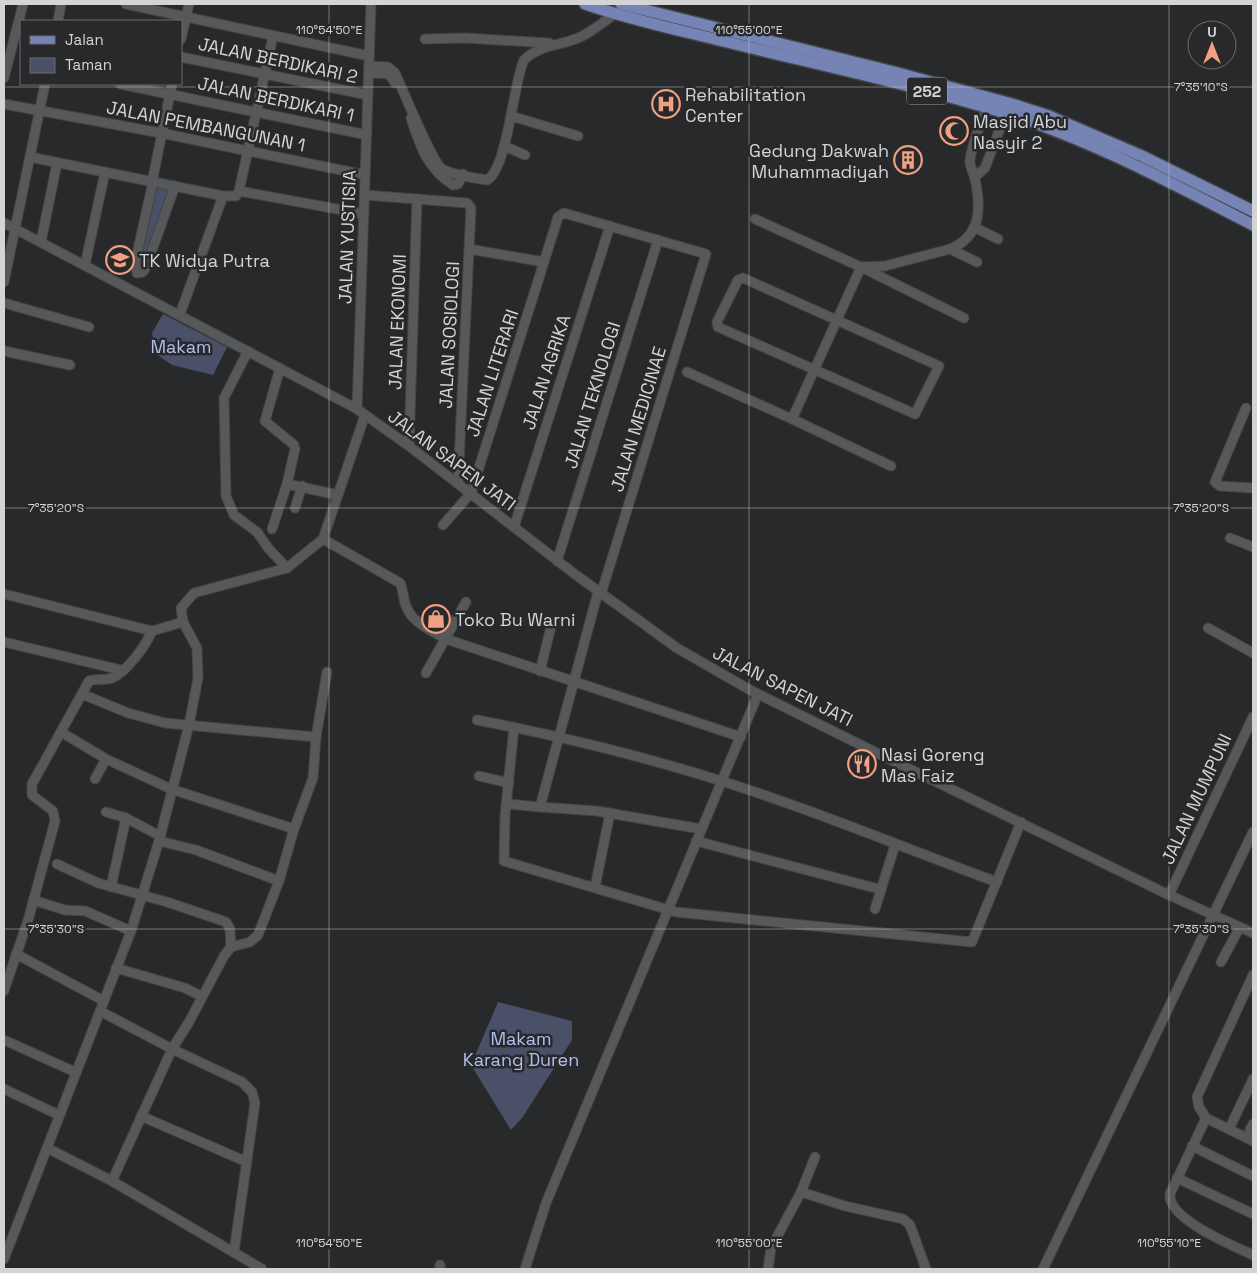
<svg xmlns="http://www.w3.org/2000/svg" width="1257" height="1273" viewBox="0 0 1257 1273" font-family="'Space Grotesk',sans-serif">
  <style>
    .green { fill: #495068 }
    .lines { fill: none; stroke-linecap: round; stroke-linejoin: round }
    .minor-casing { stroke: #434446; stroke-width: 11 }
    .major-casing { stroke: #434446; stroke-width: 14 }
    .minor { stroke: #57585a; stroke-width: 9 }
    .major { stroke: #7683b5; stroke-width: 11 }
    .ticks { fill: none; stroke: #d3d4d5; stroke-width: 1; stroke-opacity: 0.45 }
    .labels { text-anchor: middle; dominant-baseline: central; stroke-width: 5; stroke-linejoin: round; paint-order: stroke }
    .shield { fill: #28292b; stroke: #a0a1a2; stroke-width: 1 }
    .shield-label { font-size: 16px; font-weight: bold; fill: #d3d4d5 }
    .street-label { font-size: 18px; fill: #d3d4d5; stroke: #28292b }
    .poi-label { font-size: 18px; fill: #d3d4d5; stroke: #28292b; text-anchor: start }
    .park-label { font-size: 18px; fill: #b1bff3; stroke: #28292b }
    .ticks-label { font-size: 12px; text-anchor: middle; fill: #d3d4d5; stroke: #28292b; stroke-width: 5; stroke-linejoin: round; paint-order: stroke }
  </style>
  <rect width="100%" height="100%" fill="#28292b"/>
  <!-- green -->
  <g class="green">
    <path d="M 155,185 L 171,189 L 142,270 L 136,268 Z"/>
    <path d="M 163,314 L 227,347 L 213,375 L 172,365 L 156,354 L 152,333 Z"/>
    <path d="M 498,1002 L 572,1021 L 572,1040 L 522,1118 L 511,1130 L 471,1065 Z"/>
  </g>
  <g class="lines">
    <defs>
      <g id="minor">
        <path d="M 126,4 L 369,56"/>
        <path d="M 58,21 L 61,4"/>
        <path d="M 181,39 L 189,4"/>
        <path d="M 425,39 L 466,38 L 549,43"/>
        <path d="M 181,57 L 368,95"/>
        <path d="M 369,66 L 388,67 L 395,73 C 403,90 431,159 441,168 C 451,175 474,178 487,180 C 508,168 513,83 524,60 C 539,45 559,46 578,38 C 591,33 603,22 615,14"/>
        <path d="M 369,73 L 389,74 L 395,83"/>
        <path d="M 4,78 L 23,4"/>
        <path d="M 120,84 L 367,135"/>
        <path d="M 4,104 L 161,133 L 365,175"/>
        <path d="M 511,116 L 578,136"/>
        <path d="M 411,118 C 420,146 427,168 453,185 L 458,184 L 463,174"/>
        <path d="M 504,146 L 525,155"/>
        <path d="M 30,157 L 223,196 L 236,196 L 239,191"/>
        <path d="M 975,177 L 985,168 L 1006,113"/>
        <path d="M 152,182 L 172,84"/>
        <path d="M 153,182 L 135,263 L 137,273 L 143,272 L 146,267 L 175,186"/>
        <path d="M 239,191 L 273,36"/>
        <path d="M 239,191 L 364,214"/>
        <path d="M 365,195 L 467,203 L 471,208 L 469,249 L 544,262 L 558,217 L 564,213 L 706,254 L 601,594"/>
        <path d="M 755,219 L 861,267 L 964,318"/>
        <path d="M 4,223 L 357,409 L 409,446 L 576,575 L 677,648 L 750,690 L 883,756 L 1169,895 L 1253,933"/>
        <path d="M 974,227 L 998,239"/>
        <path d="M 41,242 L 57,163"/>
        <path d="M 950,249 L 977,262"/>
        <path d="M 85,265 L 105,172"/>
        <path d="M 861,267 L 885,266 L 950,249 C 982,236 981,207 975,179 C 974,173 969,166 970,160 C 972,143 981,124 986,108"/>
        <path d="M 743,278 L 939,366 L 915,414 L 718,327 L 717,322 L 738,280 Z"/>
        <path d="M 4,282 L 45,84"/>
        <path d="M 4,303 L 89,327"/>
        <path d="M 180,314 L 223,196"/>
        <path d="M 4,351 L 70,365"/>
        <path d="M 248,351 L 224,398 L 226,496 L 234,515 L 257,532 L 269,549 L 287,568"/>
        <path d="M 687,372 L 792,419 L 891,466"/>
        <path d="M 1246,408 L 1215,482 L 1220,486 L 1253,488"/>
        <path d="M 357,409 L 371,4"/>
        <path d="M 792,419 L 861,267"/>
        <path d="M 409,446 L 417,199"/>
        <path d="M 458,483 L 469,249"/>
        <path d="M 287,484 L 338,495"/>
        <path d="M 295,508 L 302,486"/>
        <path d="M 443,525 L 471,493 L 544,262"/>
        <path d="M 514,527 L 610,226"/>
        <path d="M 272,529 L 287,484 L 295,449 L 294,445 L 265,421 L 280,368"/>
        <path d="M 1230,538 L 1253,547"/>
        <path d="M 323,539 L 400,583 C 403,589 403,596 405,603 C 410,622 430,630 446,639 L 741,737"/>
        <path d="M 557,561 L 658,240"/>
        <path d="M 598,592 L 540,807 L 597,811 L 701,829"/>
        <path d="M 4,594 L 152,631 L 183,622 L 197,648 L 198,678 L 189,725 L 159,841 L 131,931 L 4,1259"/>
        <path d="M 183,622 L 181,608 L 194,593 L 287,568 L 323,539 L 365,415"/>
        <path d="M 1208,628 L 1253,653"/>
        <path d="M 4,642 L 121,670"/>
        <path d="M 540,671 L 552,623"/>
        <path d="M 426,673 L 466,602"/>
        <path d="M 82,694 L 128,713 L 165,723 L 316,737"/>
        <path d="M 477,720 C 580,740 683,766 781,801 C 853,826 925,856 997,882"/>
        <path d="M 514,727 L 505,816 L 504,861 L 676,912 L 972,942 L 1021,822"/>
        <path d="M 61,732 L 106,759 L 171,789 L 294,829"/>
        <path d="M 479,776 L 509,783"/>
        <path d="M 95,779 L 106,759"/>
        <path d="M 507,804 L 540,807"/>
        <path d="M 106,812 L 126,818 L 160,836"/>
        <path d="M 159,841 L 196,850 L 279,881"/>
        <path d="M 696,841 L 879,889"/>
        <path d="M 57,864 L 98,883 L 167,902 L 226,922 L 230,929 L 231,947"/>
        <path d="M 111,887 L 126,818"/>
        <path d="M 595,887 L 610,813"/>
        <path d="M 1169,895 L 1253,717"/>
        <path d="M 33,900 L 65,910 L 85,911 L 131,931"/>
        <path d="M 875,909 L 895,845"/>
        <path d="M 16,954 L 104,1001"/>
        <path d="M 1221,962 L 1240,927"/>
        <path d="M 116,968 L 185,988 L 201,996"/>
        <path d="M 1253,975 L 1197,1097 L 1199,1107 L 1206,1118 L 1253,1141"/>
        <path d="M 4,991 L 29,917 L 55,821 L 53,811 L 32,795 L 32,784 L 89,681 C 96,678 104,681 112,678 C 127,672 146,645 152,631"/>
        <path d="M 100,1011 L 172,1049 L 242,1082 L 252,1092 L 255,1103 L 234,1252"/>
        <path d="M 4,1040 L 75,1072"/>
        <path d="M 4,1089 L 59,1115"/>
        <path d="M 141,1116 L 247,1162"/>
        <path d="M 1206,1118 L 1170,1194 C 1167,1219 1234,1246 1253,1255"/>
        <path d="M 1232,1123 L 1253,1079"/>
        <path d="M 1250,1130 L 1253,1124"/>
        <path d="M 1192,1146 L 1253,1176"/>
        <path d="M 47,1148 L 112,1181 L 262,1269"/>
        <path d="M 1177,1178 L 1253,1214"/>
        <path d="M 112,1181 L 172,1049 L 189,1022 L 224,956 L 231,947 L 250,942 L 258,935 L 279,881 L 294,829 L 313,778 L 316,737 L 327,672"/>
        <path d="M 801,1192 L 845,1206 L 903,1219 L 910,1225 L 926,1269"/>
        <path d="M 440,1269 L 440,1265"/>
        <path d="M 525,1269 L 546,1203 L 758,694"/>
        <path d="M 768,1269 L 771,1248 L 801,1192 L 815,1157"/>
        <path d="M 1043,1269 L 1253,832"/>
      </g>
      <g id="major">
        <path d="M 585,4 C 631,20 679,30 727,42 C 820,65 914,85 1005,113 C 1092,140 1173,184 1253,225"/>
        <path d="M 621,4 L 898,73 L 1012,104 L 1049,116 L 1142,156 L 1253,211"/>
      </g>
    </defs>
    <!-- minor casing -->
    <use href="#minor" class="minor-casing"/>
    <!-- major casing -->
    <use href="#major" class="major-casing"/>
    <!-- minor -->
    <use href="#minor" class="minor"/>
    <!-- major -->
    <use href="#major" class="major"/>
  </g>
  <!-- ticks -->
  <path class="ticks" d="M 329,4 L 329,1269M 749,4 L 749,1269M 1169,4 L 1169,1269M 4,87 L 1253,87M 4,508 L 1253,508M 4,929 L 1253,929"/>
  <!-- icons -->
  <defs>
    <symbol id="hospital-ring" viewBox="-11 -11 22 22"><circle r="9.5" fill="#28292b" stroke="#f39f83" stroke-width="1.5"/><path d="M-5-5h3v3.5h4V-5h3V5h-3V1.5h-4V5h-3Z" fill="#f39f83"/></symbol>
    <symbol id="mosque-ring" viewBox="-11 -11 22 22"><circle r="9.5" fill="#28292b" stroke="#f39f83" stroke-width="1.5"/><path d="M3.5-4.9A6 6 0 1 0 3.5 4.9A5 5 0 1 1 3.5-4.9Z" fill="#f39f83"/></symbol>
    <symbol id="building-ring" viewBox="-11 -11 22 22"><circle r="9.5" fill="#28292b" stroke="#f39f83" stroke-width="1.5"/><path d="M-4-6H4V6H1V3H-1V6H-4ZM-2.5-4.3h1.7v1.8h-1.7ZM.8-4.3h1.7v1.8H.8ZM-2.5-1h1.7V.8h-1.7ZM.8-1h1.7V.8H.8Z" fill="#f39f83"/></symbol>
    <symbol id="school-ring" viewBox="-11 -11 22 22"><circle r="9.5" fill="#28292b" stroke="#f39f83" stroke-width="1.5"/><path d="M0-5L7-2L0 1L-7-2ZM-4 1L0 2.5L4 1V4Q0 6-4 4Z" fill="#f39f83"/></symbol>
    <symbol id="shop-ring" viewBox="-11 -11 22 22"><circle r="9.5" fill="#28292b" stroke="#f39f83" stroke-width="1.5"/><path d="M-5-2.5h2.3a2.7 3.5 0 0 1 5.4 0H5L5.5 6h-11ZM-1.5-2.5h3a1.5 2.3 0 0 0-3 0Z" fill="#f39f83"/></symbol>
    <symbol id="restaurant-ring" viewBox="-11 -11 22 22"><circle r="9.5" fill="#28292b" stroke="#f39f83" stroke-width="1.5"/><path d="M-5-6h1v4h1v-4h1v4h1v-4h1v5L-1.5 .5V6h-2V.5L-5-1ZM5-6V6H3V1.5H1.5Q1.5-4 5-6Z" fill="#f39f83"/></symbol>
  </defs>
  <g fill-rule="evenodd">
    <use href="#hospital-ring" x="650" y="88" width="32" height="32"/>
    <use href="#mosque-ring" x="938" y="115" width="32" height="32"/>
    <use href="#building-ring" x="892" y="144" width="32" height="32"/>
    <use href="#school-ring" x="104" y="244" width="32" height="32"/>
    <use href="#shop-ring" x="420" y="603" width="32" height="32"/>
    <use href="#restaurant-ring" x="846" y="748" width="32" height="32"/>
  </g>
  <g class="labels">
    <!-- shield labels -->
    <rect class="shield" x="907" y="77.5" width="40" height="27" rx="4"/>
    <g class="shield-label">
      <text x="927" y="91">252</text>
    </g>
    <!-- street labels -->
    <g class="street-label">
      <text transform="translate(278 60) rotate(12)">JALAN BERDIKARI 2</text>
      <text transform="translate(276 99) rotate(12)">JALAN BERDIKARI 1</text>
      <text transform="translate(206 126) rotate(11)">JALAN PEMBANGUNAN 1</text>
      <text transform="translate(347 237) rotate(-88)">JALAN YUSTISIA</text>
      <text transform="translate(397 322) rotate(-88)">JALAN EKONOMI</text>
      <text transform="translate(449 335) rotate(-87)">JALAN SOSIOLOGI</text>
      <text transform="translate(546 372) rotate(-72)">JALAN AGRIKA</text>
      <text transform="translate(492 373) rotate(-72)">JALAN LITERARI</text>
      <text transform="translate(592 395) rotate(-73)">JALAN TEKNOLOGI</text>
      <text transform="translate(638 419) rotate(-73)">JALAN MEDICINAE</text>
      <text transform="translate(452 460) rotate(37)">JALAN SAPEN JATI</text>
      <text transform="translate(783 686) rotate(27)">JALAN SAPEN JATI</text>
      <text transform="translate(1196 799) rotate(-65)">JALAN MUMPUNI</text>
    </g>
    <!-- poi labels -->
    <g class="poi-label">
      <text x="685" y="94">Rehabilitation<tspan x="685" dy="21">Center</tspan></text>
      <text x="973" y="121">Masjid Abu<tspan x="973" dy="21">Nasyir 2</tspan></text>
      <text x="889" y="150" text-anchor="end">Gedung Dakwah<tspan x="889" dy="21">Muhammadiyah</tspan></text>
      <text x="139" y="260">TK Widya Putra</text>
      <text x="455" y="619">Toko Bu Warni</text>
      <text x="881" y="754">Nasi Goreng<tspan x="881" dy="21">Mas Faiz</tspan></text>
    </g>
    <!-- park labels -->
    <g class="park-label">
      <text x="181" y="346">Makam</text>
      <text x="521" y="1038">Makam<tspan x="521" dy="21">Karang Duren</tspan></text>
    </g>
  </g>
  <g class="ticks-label">
    <text x="329" y="34">110°54'50"E</text>
    <text x="749" y="34">110°55'00"E</text>
    <text x="1201" y="91">7°35'10"S</text>
    <text x="56" y="512">7°35'20"S</text>
    <text x="1201" y="512">7°35'20"S</text>
    <text x="56" y="933">7°35'30"S</text>
    <text x="1201" y="933">7°35'30"S</text>
    <text x="329" y="1247">110°54'50"E</text>
    <text x="749" y="1247">110°55'00"E</text>
    <text x="1169" y="1247">110°55'10"E</text>
  </g>
  <!-- border -->
  <rect width="1257" height="1273" fill="none" stroke="#d3d4d5" stroke-width="10"/>
  <!-- legend -->
  <rect x="20" y="20" width="162" height="65" fill="#28292b" stroke="#6c6d6f"/>
  <rect x="30" y="36" width="25" height="8" fill="#7683b5" stroke="#6c6d6f"/>
  <text x="65" y="45" font-size="15" fill="#d3d4d5">Jalan</text>
  <rect x="30" y="58" width="25" height="15" fill="#495068" stroke="#6c6d6f"/>
  <text x="65" y="70" font-size="15" fill="#d3d4d5">Taman</text>
  <!-- north arrow -->
  <g transform="translate(1212 45)"><circle r="24" fill="#28292b" stroke="#6c6d6f"/>
  <path d="M0-4L9 19L0 12L-9 19Z" fill="#f39f83"/>
  <text y="-8" font-size="14" font-weight="bold" text-anchor="middle" fill="#d3d4d5">U</text>
  </g>
</svg>
